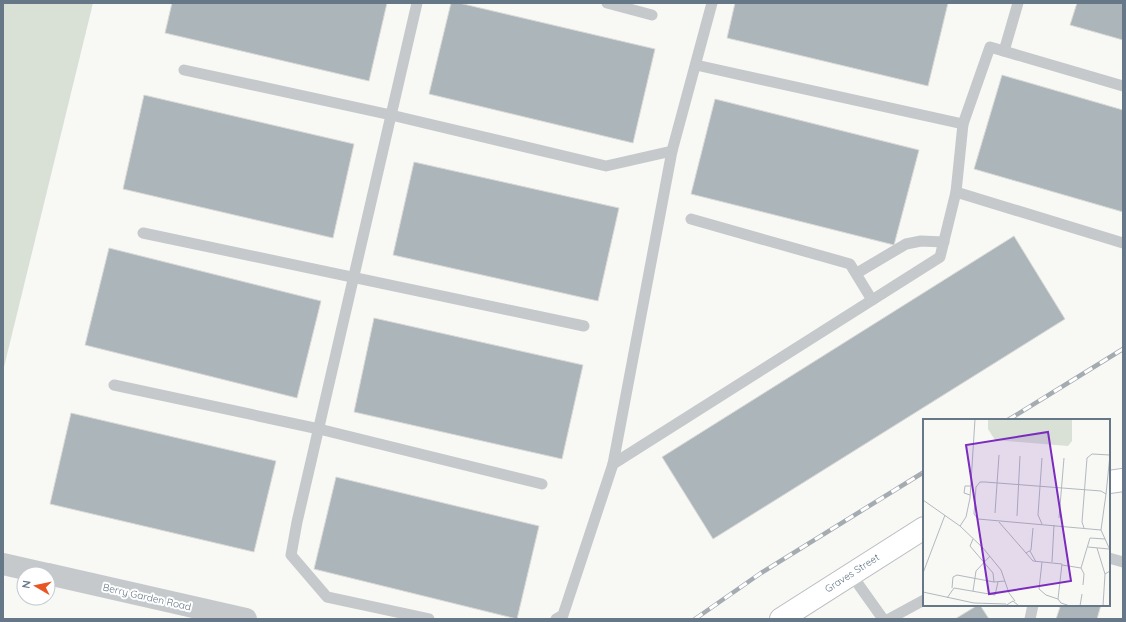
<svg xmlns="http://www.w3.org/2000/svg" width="1126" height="622" viewBox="0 0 1126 622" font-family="Quicksand,sans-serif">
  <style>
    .green { fill: #d9e0d6 }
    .building { fill: #acb5ba; stroke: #dadad7 }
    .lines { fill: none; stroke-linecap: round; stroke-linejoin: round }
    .secondary-casing { stroke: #b7bdc1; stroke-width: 24 }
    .lane { stroke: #c5c9cc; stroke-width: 11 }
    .street { stroke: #c5c9cc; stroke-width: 22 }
    .secondary { stroke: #fff; stroke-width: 22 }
    .rail-casing { stroke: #a5acb1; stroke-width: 4.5 }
    .rail { stroke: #fff; stroke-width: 3; stroke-dasharray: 9; stroke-linecap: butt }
    .labels { text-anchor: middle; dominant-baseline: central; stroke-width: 4; stroke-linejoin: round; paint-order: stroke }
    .street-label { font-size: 10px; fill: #667887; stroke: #fff }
    .inset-road { fill: none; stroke: #b1b9bf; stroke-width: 1 }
    .view { fill: #7b2cbf; fill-opacity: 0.15; stroke: #7b2cbf; stroke-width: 2 }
    .inset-edge { fill: none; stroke: #667887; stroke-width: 2 }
  </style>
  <rect width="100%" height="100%" fill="#f8f8f5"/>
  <!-- green -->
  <path class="green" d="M 3,3 L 93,3 L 3,371 Z"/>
  <!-- building -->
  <g class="building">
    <path d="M 172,3 L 387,3 L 369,81 L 165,33 Z"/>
    <path d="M 451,3 L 459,3 L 655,49 L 633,143 L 429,94 Z"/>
    <path d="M 735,3 L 948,3 L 928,86 L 727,38 Z"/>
    <path d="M 1077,3 L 1123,3 L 1123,40 L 1070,25 Z"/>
    <path d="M 1002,75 L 1123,110 L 1123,212 L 974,169 Z"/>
    <path d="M 144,95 L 354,144 L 333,238 L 123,189 Z"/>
    <path d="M 715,99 L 919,150 L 894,245 L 691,194 Z"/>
    <path d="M 414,162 L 619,208 L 598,301 L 393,255 Z"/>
    <path d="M 1014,236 L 1065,319 L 713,539 L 662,457 Z"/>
    <path d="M 109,248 L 321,301 L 297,398 L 85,345 Z"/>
    <path d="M 374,318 L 583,365 L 562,459 L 354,412 Z"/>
    <path d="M 71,413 L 276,461 L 254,552 L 50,504 Z"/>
    <path d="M 336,477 L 539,526 L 517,619 L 314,569 Z"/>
    <path d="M 978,605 L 980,605 L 989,619 L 955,619 Z"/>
    <path d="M 1053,605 L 1101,605 L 1097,619 L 1056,619 L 1060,607 Z"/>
  </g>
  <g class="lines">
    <defs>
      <g id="secondary">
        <path d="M 1109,482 L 1123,480"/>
        <path d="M 781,619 L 924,528"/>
      </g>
    </defs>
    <!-- secondary casing -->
    <use href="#secondary" class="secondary-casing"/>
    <!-- lane -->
    <g class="lane">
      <path d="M 417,3 L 297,522 L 291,555 L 327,597 L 429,619"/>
      <path d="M 607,3 L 652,15"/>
      <path d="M 1004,51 L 1018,3"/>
      <path d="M 696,65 L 963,124"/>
      <path d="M 184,70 L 391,115 L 606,166 L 672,151"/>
      <path d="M 956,192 L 1123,243"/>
      <path d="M 691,219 L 850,264 L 872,300"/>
      <path d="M 143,233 L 584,326"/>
      <path d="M 857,273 L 906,244 L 921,241 L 944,242"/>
      <path d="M 114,385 L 319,429 L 542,484"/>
      <path d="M 613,464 L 940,257 L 956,192 L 963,124 L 990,47 L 1123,86"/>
      <path d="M 1109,558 L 1123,562"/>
      <path d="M 851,574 L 883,619"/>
      <path d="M 556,619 L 563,615 L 613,464 L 672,151 L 712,3"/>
      <path d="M 889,619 L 924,600"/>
      <path d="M 1030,619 L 1033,605"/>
    </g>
    <!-- street -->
    <g class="street">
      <path d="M 3,564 L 47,574"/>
      <path d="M 48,574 L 246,619"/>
    </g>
    <!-- secondary -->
    <use href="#secondary" class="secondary"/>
    <defs>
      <g id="rail">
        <path d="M 1008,420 L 1123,349"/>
        <path d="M 695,619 L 761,573 L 924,472"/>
      </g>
    </defs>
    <!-- rail casing -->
    <use href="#rail" class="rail-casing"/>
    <!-- rail -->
    <use href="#rail" class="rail"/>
  </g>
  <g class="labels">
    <!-- street labels -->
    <g class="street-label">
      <text transform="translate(852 573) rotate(-33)">Graves Street</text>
      <text transform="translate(147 597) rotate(13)">Berry Garden Road</text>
    </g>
  </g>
  <!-- overview -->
  <g transform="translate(923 419)">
    <rect width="187" height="187" fill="#f8f8f5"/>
    <path d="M 65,0 L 149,0 L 149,22 L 145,27 L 72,21 L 65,10 Z" fill="#d9e0d6"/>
    <path class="inset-road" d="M 183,75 L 187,36M 47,76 L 41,74 L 42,67 L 48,67M 0,81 L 37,107 L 60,129 L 78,151 L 86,174 L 92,182M 72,94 L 76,36M 94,97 L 97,37M 136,99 L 141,39M 76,103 L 110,142 L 139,145 L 135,180 L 138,184 L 147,187M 119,105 L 115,96 L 119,39M 37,107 L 43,98 L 47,79 L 52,0M 161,109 L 159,103 L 164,39 L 169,35 L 187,36M 178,111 L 55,100 L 51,95 L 53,68 L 57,63 L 62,63 L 178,72 L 183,75 L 178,111 L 187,131M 50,120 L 47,127 L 70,154 L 71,163 L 82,162M 165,128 L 186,130M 174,129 L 182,155M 107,132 L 113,143M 103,134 L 108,131 L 110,109M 119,143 L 116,170 L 123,176 L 135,180M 129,143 L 131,106M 139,146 L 158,149 L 167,119 L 182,120M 158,149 L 161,155 L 160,166M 0,154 L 22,96M 29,169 L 30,158 L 34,156 L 71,163M 50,172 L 53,152 L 67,137M 0,173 L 51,184 L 83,185M 24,179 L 31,169 L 72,176 L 75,163M 82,187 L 90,182 L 96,187M 157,187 L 159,175M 180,187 L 182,155 L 187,152"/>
    <path class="view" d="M 125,13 L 148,162 L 66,175 L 43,26 Z"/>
    <rect width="187" height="187" class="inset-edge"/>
  </g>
  <!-- border -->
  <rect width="1126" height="622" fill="none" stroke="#667887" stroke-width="8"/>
  <!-- north arrow -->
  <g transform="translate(36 586) rotate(279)"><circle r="19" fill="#ffffff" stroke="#c2c9cf"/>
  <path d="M0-3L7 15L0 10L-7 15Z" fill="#e95624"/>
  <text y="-6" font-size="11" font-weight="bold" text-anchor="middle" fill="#667887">N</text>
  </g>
</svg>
